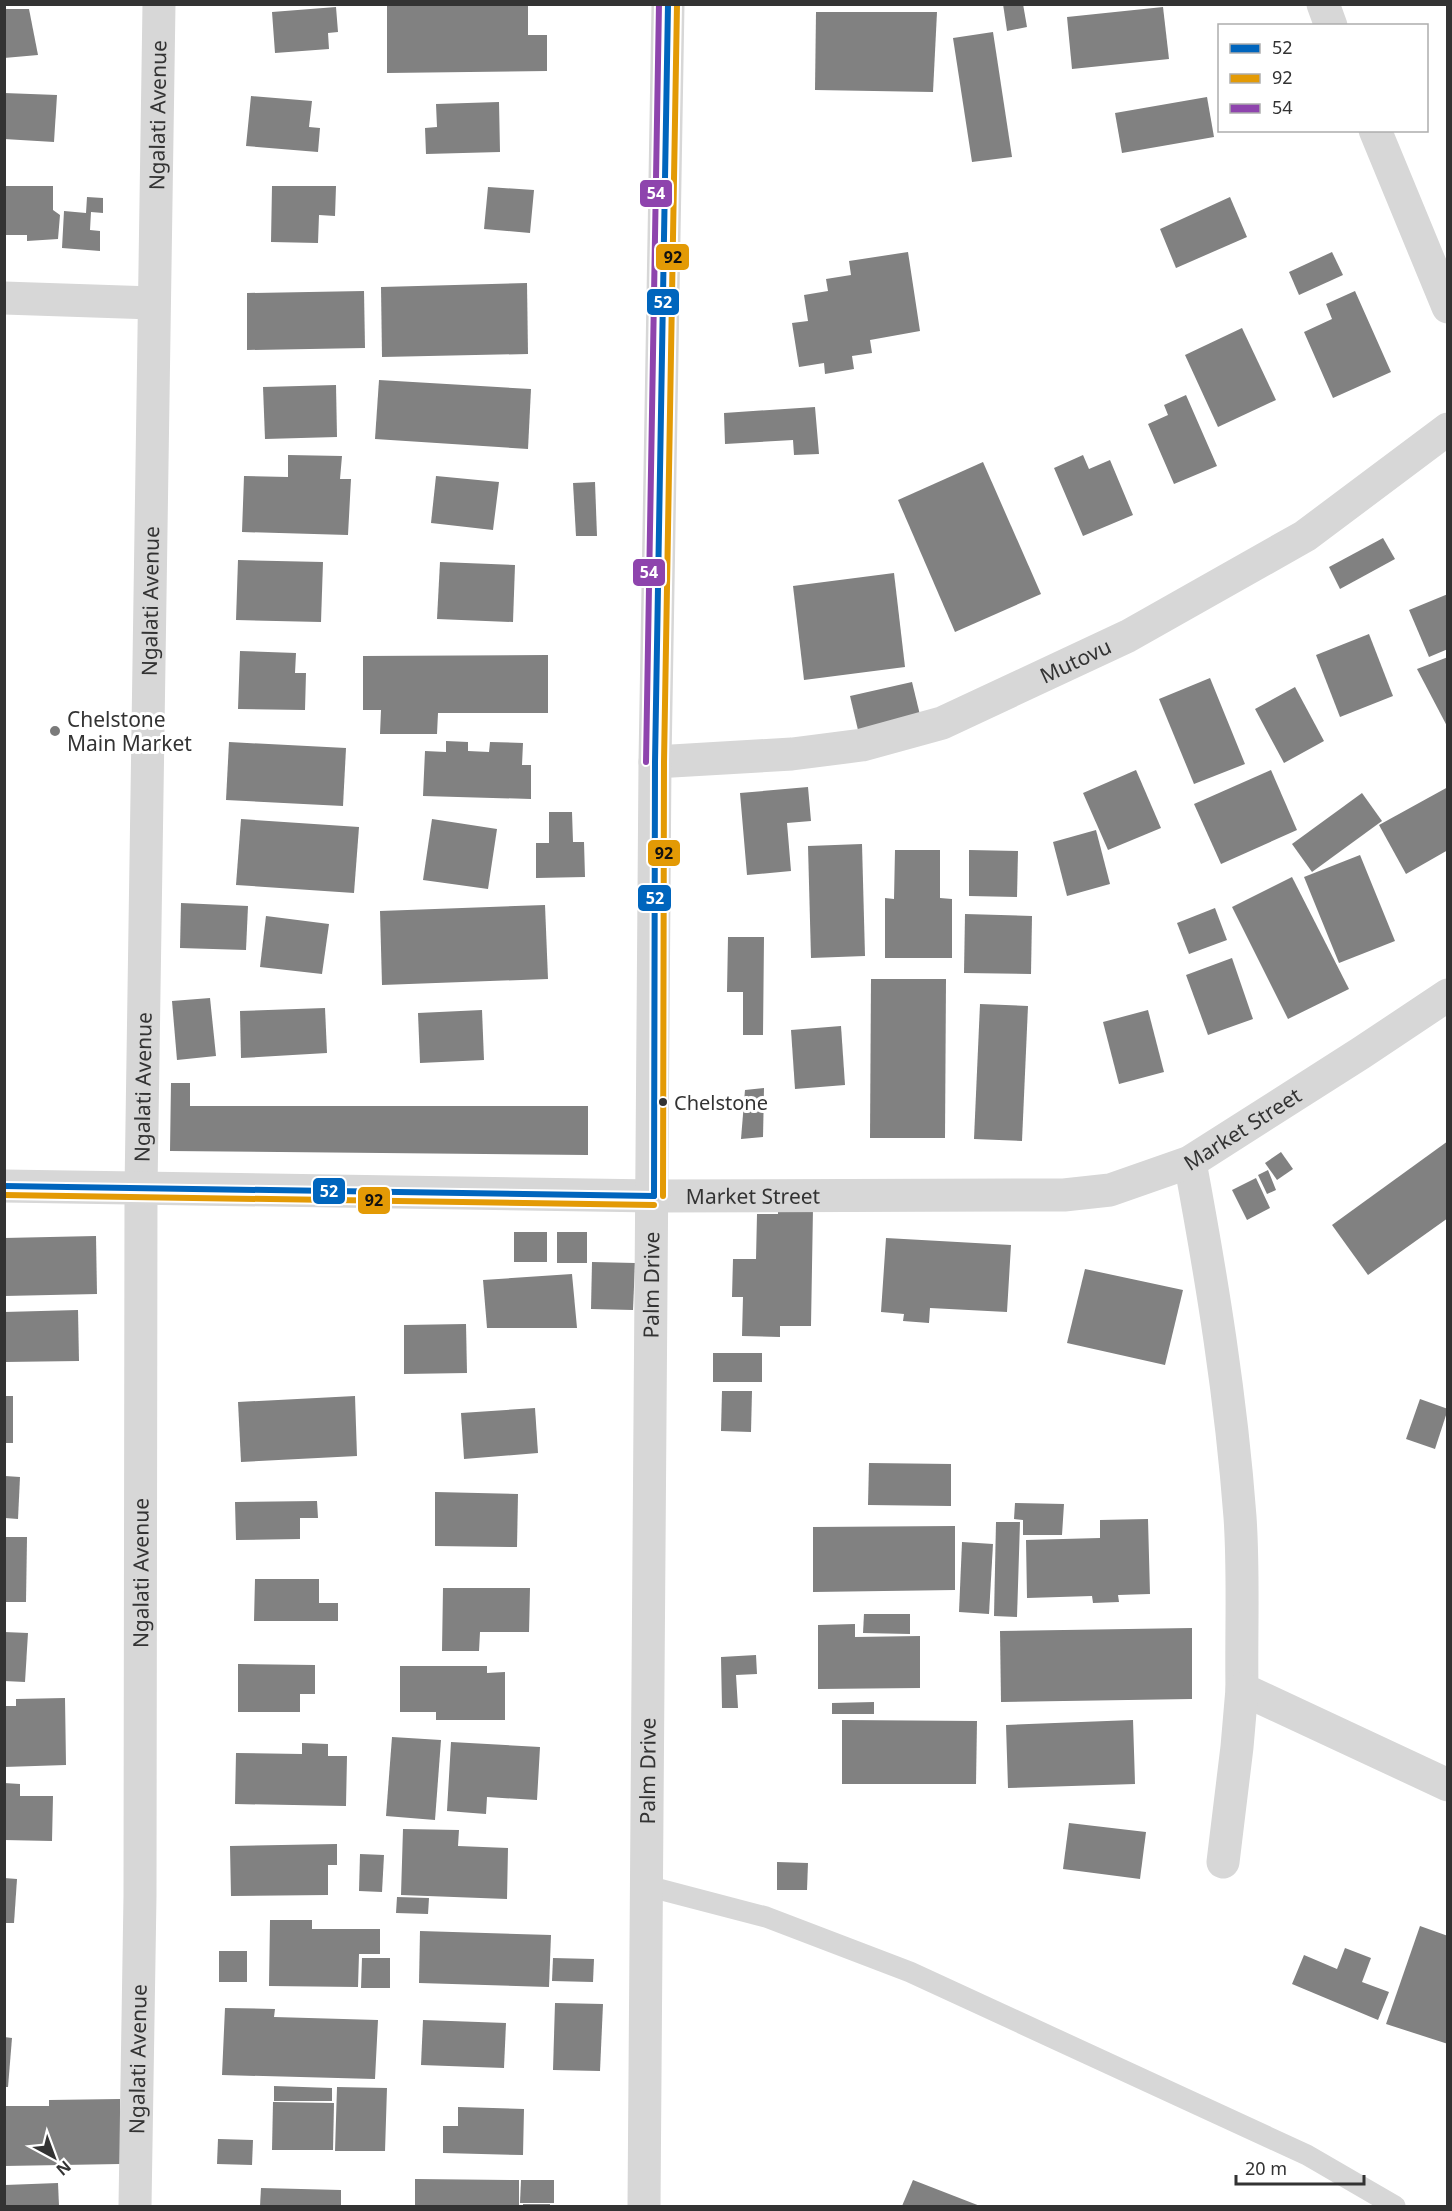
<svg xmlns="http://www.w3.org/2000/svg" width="1452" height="2211" viewBox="0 0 1452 2211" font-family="'Noto Sans',sans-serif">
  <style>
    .building { fill: #818181 }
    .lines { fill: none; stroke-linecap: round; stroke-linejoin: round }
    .service { stroke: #d7d7d7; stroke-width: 21 }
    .minor { stroke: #d7d7d7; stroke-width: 33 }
    .tertiary { stroke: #d7d7d7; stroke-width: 33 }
    .bus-1-casing { stroke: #fff; stroke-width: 10 }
    .bus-2-casing { stroke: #fff; stroke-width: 10 }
    .bus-3-casing { stroke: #fff; stroke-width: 10 }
    .bus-1 { stroke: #0065bd; stroke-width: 6 }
    .bus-2 { stroke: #e39a05; stroke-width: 6 }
    .bus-3 { stroke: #8e44ad; stroke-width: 6 }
    .poi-dot { fill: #7a7a7a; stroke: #fff; stroke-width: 2 }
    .bus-dot { fill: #333; stroke: #fff; stroke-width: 2 }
    .labels { text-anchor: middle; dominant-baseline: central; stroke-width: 6; stroke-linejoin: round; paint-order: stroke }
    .bus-label { font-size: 20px; fill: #333; stroke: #fff; text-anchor: start }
    .street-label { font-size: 21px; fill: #333; stroke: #fff }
    .poi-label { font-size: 21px; fill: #333; stroke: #fff; text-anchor: start }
    .line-badge { stroke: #fff; stroke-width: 2 }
    .badge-label { font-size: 16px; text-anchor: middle; font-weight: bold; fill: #fff }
    .pale-badge-label { font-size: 16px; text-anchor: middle; font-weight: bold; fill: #111 }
  </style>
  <rect width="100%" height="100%" fill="#fff"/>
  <!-- building -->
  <g class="building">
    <path d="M 387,4 L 528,4 L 528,35 L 547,35 L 547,71 L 387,73 Z"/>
    <path d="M 1003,4 L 1023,4 L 1027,27 L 1007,31 Z"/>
    <path d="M 336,7 L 338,32 L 328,33 L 329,49 L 275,53 L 272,12 Z"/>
    <path d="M 1163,7 L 1169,59 L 1072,69 L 1067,17 Z"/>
    <path d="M 4,9 L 29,9 L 38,55 L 4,58 Z"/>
    <path d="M 816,12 L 937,12 L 933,92 L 815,90 Z"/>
    <path d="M 993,32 L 1012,157 L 972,162 L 953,38 Z"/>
    <path d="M 4,93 L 57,95 L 54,142 L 4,139 Z"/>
    <path d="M 251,96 L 312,101 L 309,127 L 320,128 L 318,152 L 246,146 Z"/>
    <path d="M 1207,97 L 1214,137 L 1122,153 L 1115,113 Z"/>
    <path d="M 499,102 L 500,152 L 426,154 L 425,128 L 437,127 L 436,104 Z"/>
    <path d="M 4,186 L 53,186 L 53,210 L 60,215 L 58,239 L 27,241 L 27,235 L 4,235 Z"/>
    <path d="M 272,186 L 336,186 L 335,216 L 319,215 L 318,243 L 271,242 Z"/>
    <path d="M 488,187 L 534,190 L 530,233 L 484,229 Z"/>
    <path d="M 87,197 L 103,198 L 103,213 L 91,212 L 90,230 L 100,231 L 100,251 L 62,248 L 64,211 L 86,213 Z"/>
    <path d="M 1230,197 L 1247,237 L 1176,268 L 1160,229 Z"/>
    <path d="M 908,252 L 920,331 L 870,340 L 872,353 L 852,356 L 854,369 L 825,374 L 824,363 L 799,367 L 792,323 L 808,321 L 804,295 L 828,291 L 826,279 L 851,275 L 849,261 Z"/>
    <path d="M 1332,252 L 1343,275 L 1299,295 L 1289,272 Z"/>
    <path d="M 527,283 L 528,354 L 382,357 L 381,287 Z"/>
    <path d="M 364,291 L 365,348 L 247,350 L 247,293 Z"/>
    <path d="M 1355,291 L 1391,372 L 1333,398 L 1304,332 L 1332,319 L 1326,304 Z"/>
    <path d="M 1242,328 L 1276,400 L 1218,427 L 1185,355 Z"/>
    <path d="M 379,380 L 531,389 L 528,449 L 375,439 Z"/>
    <path d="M 336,385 L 337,437 L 265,439 L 263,387 Z"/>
    <path d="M 1186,395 L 1217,466 L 1174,484 L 1148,424 L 1168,415 L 1164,405 Z"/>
    <path d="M 815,407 L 819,454 L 794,455 L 793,440 L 725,444 L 724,413 Z"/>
    <path d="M 288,455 L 342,456 L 340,479 L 351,479 L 348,535 L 242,532 L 244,476 L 288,477 Z"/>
    <path d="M 1083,455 L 1089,469 L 1110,460 L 1133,515 L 1083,536 L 1054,468 Z"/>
    <path d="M 983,462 L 1041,594 L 955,632 L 898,500 Z"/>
    <path d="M 436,476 L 499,482 L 493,530 L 431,523 Z"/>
    <path d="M 595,482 L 597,536 L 576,536 L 573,483 Z"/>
    <path d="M 1383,538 L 1395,559 L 1340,589 L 1329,567 Z"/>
    <path d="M 238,560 L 323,562 L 321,622 L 236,620 Z"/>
    <path d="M 440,562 L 515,565 L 513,622 L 437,619 Z"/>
    <path d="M 894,573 L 905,667 L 804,680 L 793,586 Z"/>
    <path d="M 1448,594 L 1448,649 L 1429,657 L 1409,610 Z"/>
    <path d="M 1369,634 L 1393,696 L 1340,717 L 1316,655 Z"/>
    <path d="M 240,651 L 296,653 L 295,673 L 306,673 L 305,710 L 238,709 Z"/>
    <path d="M 548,655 L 548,713 L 438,713 L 437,734 L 380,734 L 381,710 L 363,710 L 363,656 Z"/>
    <path d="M 1448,657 L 1448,728 L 1417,669 Z"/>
    <path d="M 1210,678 L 1245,764 L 1194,784 L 1159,699 Z"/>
    <path d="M 912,682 L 920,715 L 858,730 L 850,696 Z"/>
    <path d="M 1295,687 L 1324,741 L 1284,763 L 1255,709 Z"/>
    <path d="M 446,741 L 468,742 L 468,751 L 489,752 L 490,742 L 523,743 L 522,765 L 531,765 L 531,799 L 423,796 L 425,751 L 446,752 Z"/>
    <path d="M 229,742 L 346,748 L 343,806 L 226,800 Z"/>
    <path d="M 1136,770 L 1161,828 L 1108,850 L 1083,793 Z"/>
    <path d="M 1271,770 L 1297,830 L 1221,864 L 1194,804 Z"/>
    <path d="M 808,787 L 811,821 L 787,823 L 791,871 L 747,875 L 740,793 Z"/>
    <path d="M 1448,787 L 1448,850 L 1406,874 L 1379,825 Z"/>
    <path d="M 1362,793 L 1382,821 L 1312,872 L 1292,844 Z"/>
    <path d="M 549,812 L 572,812 L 573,842 L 584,842 L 585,877 L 536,878 L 536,843 L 549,843 Z"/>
    <path d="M 241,819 L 359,827 L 354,893 L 236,885 Z"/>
    <path d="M 432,819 L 497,829 L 488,889 L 423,880 Z"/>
    <path d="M 1096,830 L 1110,884 L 1067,896 L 1053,842 Z"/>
    <path d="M 862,844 L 865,956 L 811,958 L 808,846 Z"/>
    <path d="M 895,850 L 940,850 L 940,898 L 952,899 L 952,958 L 885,958 L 885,898 L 894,899 Z"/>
    <path d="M 969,850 L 1018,851 L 1017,897 L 969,896 Z"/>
    <path d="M 1360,855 L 1395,941 L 1339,963 L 1304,877 Z"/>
    <path d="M 1292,877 L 1349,989 L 1288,1019 L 1232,907 Z"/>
    <path d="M 181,903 L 248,906 L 246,950 L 180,948 Z"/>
    <path d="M 545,905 L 548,979 L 382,985 L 380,911 Z"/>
    <path d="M 1215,908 L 1227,940 L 1189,954 L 1177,923 Z"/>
    <path d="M 965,914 L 1032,916 L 1031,974 L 964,973 Z"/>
    <path d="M 266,916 L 329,924 L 322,974 L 260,967 Z"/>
    <path d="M 728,937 L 764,937 L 763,1035 L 743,1035 L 743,992 L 727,992 Z"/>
    <path d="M 1232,958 L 1253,1019 L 1208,1035 L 1186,975 Z"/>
    <path d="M 871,979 L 946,979 L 945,1138 L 870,1138 Z"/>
    <path d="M 210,998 L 216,1056 L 177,1060 L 172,1001 Z"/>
    <path d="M 980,1004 L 1028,1006 L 1022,1141 L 974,1139 Z"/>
    <path d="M 325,1008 L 327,1053 L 241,1058 L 240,1011 Z"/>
    <path d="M 482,1010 L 484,1060 L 420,1063 L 418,1013 Z"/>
    <path d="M 1148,1010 L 1164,1072 L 1119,1084 L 1103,1022 Z"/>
    <path d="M 841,1026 L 845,1085 L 795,1089 L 791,1030 Z"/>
    <path d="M 171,1083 L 190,1083 L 190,1106 L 588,1106 L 588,1155 L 170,1151 Z"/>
    <path d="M 764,1088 L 763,1137 L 741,1139 L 745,1090 Z"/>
    <path d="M 1448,1141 L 1448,1218 L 1368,1275 L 1332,1225 Z"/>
    <path d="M 1281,1152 L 1293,1169 L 1277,1180 L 1265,1163 Z"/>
    <path d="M 1268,1170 L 1276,1190 L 1267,1194 L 1258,1175 Z"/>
    <path d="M 1256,1178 L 1270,1208 L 1247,1220 L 1232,1190 Z"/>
    <path d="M 778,1208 L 813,1208 L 811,1326 L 780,1326 L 780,1337 L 742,1336 L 743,1297 L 732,1297 L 733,1259 L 756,1259 L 757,1214 L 778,1214 Z"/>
    <rect x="514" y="1232" width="33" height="30"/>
    <rect x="557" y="1232" width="30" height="31"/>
    <path d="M 96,1236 L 97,1294 L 4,1296 L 4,1238 Z"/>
    <path d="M 886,1238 L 1011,1245 L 1007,1312 L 930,1308 L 929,1323 L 903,1321 L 904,1314 L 881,1312 Z"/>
    <path d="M 592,1262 L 635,1263 L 633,1310 L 591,1309 Z"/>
    <path d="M 1085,1269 L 1183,1290 L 1165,1365 L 1067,1343 Z"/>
    <path d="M 572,1274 L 577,1328 L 487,1328 L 483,1280 Z"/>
    <path d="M 78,1310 L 79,1361 L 4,1362 L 4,1312 Z"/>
    <path d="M 466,1324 L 467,1373 L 404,1374 L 404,1325 Z"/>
    <rect x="713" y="1353" width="49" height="29"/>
    <path d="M 722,1391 L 752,1391 L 751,1432 L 721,1431 Z"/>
    <rect x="4" y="1396" width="9" height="47"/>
    <path d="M 355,1396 L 357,1456 L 241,1462 L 238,1402 Z"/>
    <path d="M 1420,1399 L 1448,1409 L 1435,1449 L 1406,1439 Z"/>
    <path d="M 535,1408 L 538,1453 L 464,1459 L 461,1413 Z"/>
    <path d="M 869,1463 L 951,1464 L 951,1506 L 868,1505 Z"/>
    <path d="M 5,1476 L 20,1477 L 18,1519 L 5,1518 Z"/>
    <path d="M 435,1492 L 518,1494 L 517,1547 L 435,1546 Z"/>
    <path d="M 317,1501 L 318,1518 L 300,1518 L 300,1539 L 236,1540 L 235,1502 Z"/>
    <path d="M 1015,1503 L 1064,1504 L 1062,1535 L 1023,1535 L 1023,1520 L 1014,1519 Z"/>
    <path d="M 1148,1519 L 1150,1594 L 1118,1595 L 1119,1602 L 1093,1603 L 1092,1596 L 1027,1598 L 1026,1540 L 1100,1538 L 1100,1520 Z"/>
    <path d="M 996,1522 L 1020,1522 L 1017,1617 L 994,1616 Z"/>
    <path d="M 955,1526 L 955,1590 L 813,1592 L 813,1527 Z"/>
    <path d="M 4,1537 L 27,1537 L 26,1602 L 4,1602 Z"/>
    <path d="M 962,1542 L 993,1544 L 989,1614 L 959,1612 Z"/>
    <path d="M 255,1579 L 319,1579 L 319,1603 L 338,1603 L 338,1621 L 254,1621 Z"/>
    <path d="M 443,1588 L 530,1588 L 529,1632 L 480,1632 L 479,1651 L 442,1651 Z"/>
    <path d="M 864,1614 L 910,1614 L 910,1634 L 863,1633 Z"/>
    <path d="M 855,1624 L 855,1637 L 920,1636 L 920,1688 L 818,1689 L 818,1625 Z"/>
    <path d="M 1192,1628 L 1192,1699 L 1001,1702 L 1000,1631 Z"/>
    <path d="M 4,1632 L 28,1633 L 25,1682 L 4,1681 Z"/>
    <path d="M 756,1655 L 757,1674 L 736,1675 L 738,1708 L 722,1708 L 721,1657 Z"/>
    <path d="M 238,1664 L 315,1665 L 315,1694 L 300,1694 L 300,1712 L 238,1712 Z"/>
    <path d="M 400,1666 L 487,1666 L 487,1673 L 505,1672 L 505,1720 L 436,1720 L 436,1712 L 400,1712 Z"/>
    <path d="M 65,1698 L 66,1765 L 4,1767 L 4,1706 L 16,1706 L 16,1699 Z"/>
    <path d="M 874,1702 L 874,1714 L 832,1714 L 832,1703 Z"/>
    <path d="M 842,1720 L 977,1721 L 976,1784 L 842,1784 Z"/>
    <path d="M 1133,1720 L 1135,1784 L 1008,1788 L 1006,1725 Z"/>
    <path d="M 392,1737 L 441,1740 L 435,1820 L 386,1816 Z"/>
    <path d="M 451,1742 L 540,1747 L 537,1800 L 487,1797 L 486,1814 L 447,1811 Z"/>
    <path d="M 302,1743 L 328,1744 L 328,1756 L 347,1756 L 346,1806 L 235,1804 L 236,1753 L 302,1754 Z"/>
    <path d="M 4,1783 L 20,1784 L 20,1796 L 53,1796 L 52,1841 L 4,1840 Z"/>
    <path d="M 1069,1823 L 1146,1832 L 1140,1879 L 1063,1869 Z"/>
    <path d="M 403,1829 L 459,1830 L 458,1846 L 508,1848 L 507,1899 L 401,1895 Z"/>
    <path d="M 337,1844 L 337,1865 L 328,1865 L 328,1895 L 231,1896 L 230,1846 Z"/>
    <path d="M 360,1854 L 384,1855 L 382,1892 L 359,1891 Z"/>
    <path d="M 777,1862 L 808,1863 L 807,1890 L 777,1890 Z"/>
    <path d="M 4,1878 L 17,1879 L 14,1923 L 4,1923 Z"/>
    <path d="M 397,1897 L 429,1898 L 428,1914 L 396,1913 Z"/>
    <path d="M 270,1920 L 312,1920 L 312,1929 L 380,1929 L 380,1954 L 359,1954 L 358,1987 L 269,1986 Z"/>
    <path d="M 1420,1926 L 1448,1936 L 1448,2044 L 1386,2024 Z"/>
    <path d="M 420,1931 L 551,1935 L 549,1987 L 419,1983 Z"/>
    <path d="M 1345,1948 L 1371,1958 L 1362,1982 L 1389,1992 L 1378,2020 L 1292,1984 L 1304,1955 L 1337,1969 Z"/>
    <rect x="219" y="1951" width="28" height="31"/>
    <path d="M 362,1958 L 390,1958 L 390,1988 L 361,1988 Z"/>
    <path d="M 553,1958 L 594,1959 L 593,1982 L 552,1981 Z"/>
    <path d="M 555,2003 L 603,2004 L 600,2071 L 553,2070 Z"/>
    <path d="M 225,2008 L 275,2009 L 274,2017 L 378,2020 L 375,2079 L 222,2075 Z"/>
    <path d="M 423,2020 L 506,2023 L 504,2068 L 421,2065 Z"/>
    <path d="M 4,2037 L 12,2038 L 8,2087 L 4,2087 Z"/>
    <path d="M 274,2086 L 332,2088 L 332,2101 L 274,2101 Z"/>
    <path d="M 337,2087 L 387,2088 L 385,2151 L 335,2151 Z"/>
    <path d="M 120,2099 L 120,2164 L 4,2166 L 4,2106 L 49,2106 L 49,2100 Z"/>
    <path d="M 273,2102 L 334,2103 L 333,2150 L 272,2150 Z"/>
    <path d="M 458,2107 L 524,2109 L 523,2155 L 443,2153 L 443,2126 L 458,2126 Z"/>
    <path d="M 218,2139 L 253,2140 L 252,2165 L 217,2164 Z"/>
    <path d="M 415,2179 L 519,2180 L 519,2206 L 415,2206 Z"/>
    <path d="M 521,2180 L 554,2180 L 554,2203 L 520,2203 Z"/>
    <path d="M 913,2180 L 980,2206 L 902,2206 Z"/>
    <path d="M 58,2183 L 59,2206 L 5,2206 L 5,2185 Z"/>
    <path d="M 261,2188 L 341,2190 L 341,2206 L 260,2206 Z"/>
    <rect x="523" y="2204" width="27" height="2"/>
  </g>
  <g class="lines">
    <!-- service -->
    <path class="service" d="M 647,1886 L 766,1917 L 910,1972 L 1307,2155 L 1395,2206"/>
    <!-- minor -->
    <g class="minor">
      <path d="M 1323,4 L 1331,26"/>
      <path d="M 1375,130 L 1448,307"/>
      <path d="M 4,298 L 153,303"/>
      <path id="s1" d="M 655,762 L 792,754 L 862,745 L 942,723 L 1128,636 L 1305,536 L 1448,429"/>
      <path d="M 1190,1162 C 1212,1280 1231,1397 1240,1517 C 1244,1574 1241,1632 1242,1689 L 1448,1785"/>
      <path id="s2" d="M 654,1196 L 1064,1195 L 1110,1190 L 1190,1162 L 1361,1053 L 1448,995"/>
      <path d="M 1223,1862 L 1237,1747 L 1242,1689"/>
      <path id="s3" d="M 135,2206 L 140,1896 L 141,1189 L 159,4"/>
    </g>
    <!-- tertiary -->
    <g class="tertiary">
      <path d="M 4,1186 L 654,1196"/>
      <path id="s4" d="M 644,2206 L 655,762 L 668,4"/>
    </g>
    <defs>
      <g id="bus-1">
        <path d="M 4,1186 L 654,1196"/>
        <path d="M 654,1196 L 655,762 L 668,4"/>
      </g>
      <g id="bus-2">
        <path d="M 4,1195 L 654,1205"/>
        <path d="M 663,1196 L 664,762 L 677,4"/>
      </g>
      <path id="bus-3" d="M 646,762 L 659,4"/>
    </defs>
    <!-- bus-1 casing -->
    <use href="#bus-1" class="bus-1-casing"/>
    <!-- bus-2 casing -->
    <use href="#bus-2" class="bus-2-casing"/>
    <!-- bus-3 casing -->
    <use href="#bus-3" class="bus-3-casing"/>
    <!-- bus-1 -->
    <use href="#bus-1" class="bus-1"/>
    <!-- bus-2 -->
    <use href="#bus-2" class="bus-2"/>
    <!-- bus-3 -->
    <use href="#bus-3" class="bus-3"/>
  </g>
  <!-- markers -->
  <circle class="poi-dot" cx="55" cy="731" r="6"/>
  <circle class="bus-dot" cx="663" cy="1102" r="5"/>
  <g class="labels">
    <!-- bus labels -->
    <g class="bus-label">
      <text x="674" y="1102">Chelstone</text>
    </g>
    <!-- street labels -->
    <g class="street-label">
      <text stroke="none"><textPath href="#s3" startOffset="2091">Ngalati Avenue</textPath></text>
      <text stroke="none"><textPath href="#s3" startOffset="1605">Ngalati Avenue</textPath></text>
      <text stroke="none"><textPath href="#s1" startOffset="438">Mutovu</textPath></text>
      <text stroke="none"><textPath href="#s3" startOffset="1119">Ngalati Avenue</textPath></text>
      <text stroke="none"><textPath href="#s2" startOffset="603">Market Street</textPath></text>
      <text stroke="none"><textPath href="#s2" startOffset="99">Market Street</textPath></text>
      <text stroke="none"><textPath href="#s4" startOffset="921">Palm Drive</textPath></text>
      <text stroke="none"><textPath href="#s3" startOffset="633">Ngalati Avenue</textPath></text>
      <text stroke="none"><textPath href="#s4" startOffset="435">Palm Drive</textPath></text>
      <text stroke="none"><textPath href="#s3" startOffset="147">Ngalati Avenue</textPath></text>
    </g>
    <!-- poi labels -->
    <g class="poi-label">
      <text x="67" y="719">Chelstone<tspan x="67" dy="24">Main Market</tspan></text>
    </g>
  </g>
  <g class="line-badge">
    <rect x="639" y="179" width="34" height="29" rx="6" fill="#8e44ad"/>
    <rect x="655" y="243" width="35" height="28" rx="6" fill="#e39a05"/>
    <rect x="646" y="288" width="34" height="28" rx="6" fill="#0065bd"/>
    <rect x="632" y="558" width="34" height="29" rx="6" fill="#8e44ad"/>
    <rect x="647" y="839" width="34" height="28" rx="6" fill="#e39a05"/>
    <rect x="637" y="884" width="35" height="28" rx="6" fill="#0065bd"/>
    <rect x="312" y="1177" width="34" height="28" rx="6" fill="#0065bd"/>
    <rect x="357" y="1186" width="34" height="29" rx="6" fill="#e39a05"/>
  </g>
  <g class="badge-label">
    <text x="656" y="199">54</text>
    <text x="663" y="308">52</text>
    <text x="649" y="578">54</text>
    <text x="655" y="904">52</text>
    <text x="329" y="1197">52</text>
  </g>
  <g class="pale-badge-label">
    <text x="673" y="263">92</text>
    <text x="664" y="859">92</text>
    <text x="374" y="1206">92</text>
  </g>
  <!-- border -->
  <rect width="1452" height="2211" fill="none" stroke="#333333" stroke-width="12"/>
  <!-- legend -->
  <rect x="1218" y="24" width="210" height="108" fill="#ffffff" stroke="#adadad" stroke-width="1.5"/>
  <rect x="1230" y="44" width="30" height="9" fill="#0065bd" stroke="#adadad" stroke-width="1.5"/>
  <text x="1272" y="54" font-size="18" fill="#333333">52</text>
  <rect x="1230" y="74" width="30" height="9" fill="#e39a05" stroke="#adadad" stroke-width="1.5"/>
  <text x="1272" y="84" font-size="18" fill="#333333">92</text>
  <rect x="1230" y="104" width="30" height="9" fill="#8e44ad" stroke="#adadad" stroke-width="1.5"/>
  <text x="1272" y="114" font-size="18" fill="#333333">54</text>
  <!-- north arrow -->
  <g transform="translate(54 2157) rotate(139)" stroke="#ffffff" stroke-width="4.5" paint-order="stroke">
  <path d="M0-4.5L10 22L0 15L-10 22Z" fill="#333333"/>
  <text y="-9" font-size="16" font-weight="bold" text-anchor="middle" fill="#333333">N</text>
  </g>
  <!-- scale -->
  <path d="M1236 2175v9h128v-9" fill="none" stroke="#333333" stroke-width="3"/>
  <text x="1245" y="2175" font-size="18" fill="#333333" stroke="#ffffff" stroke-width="4.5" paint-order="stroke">20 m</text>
</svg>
